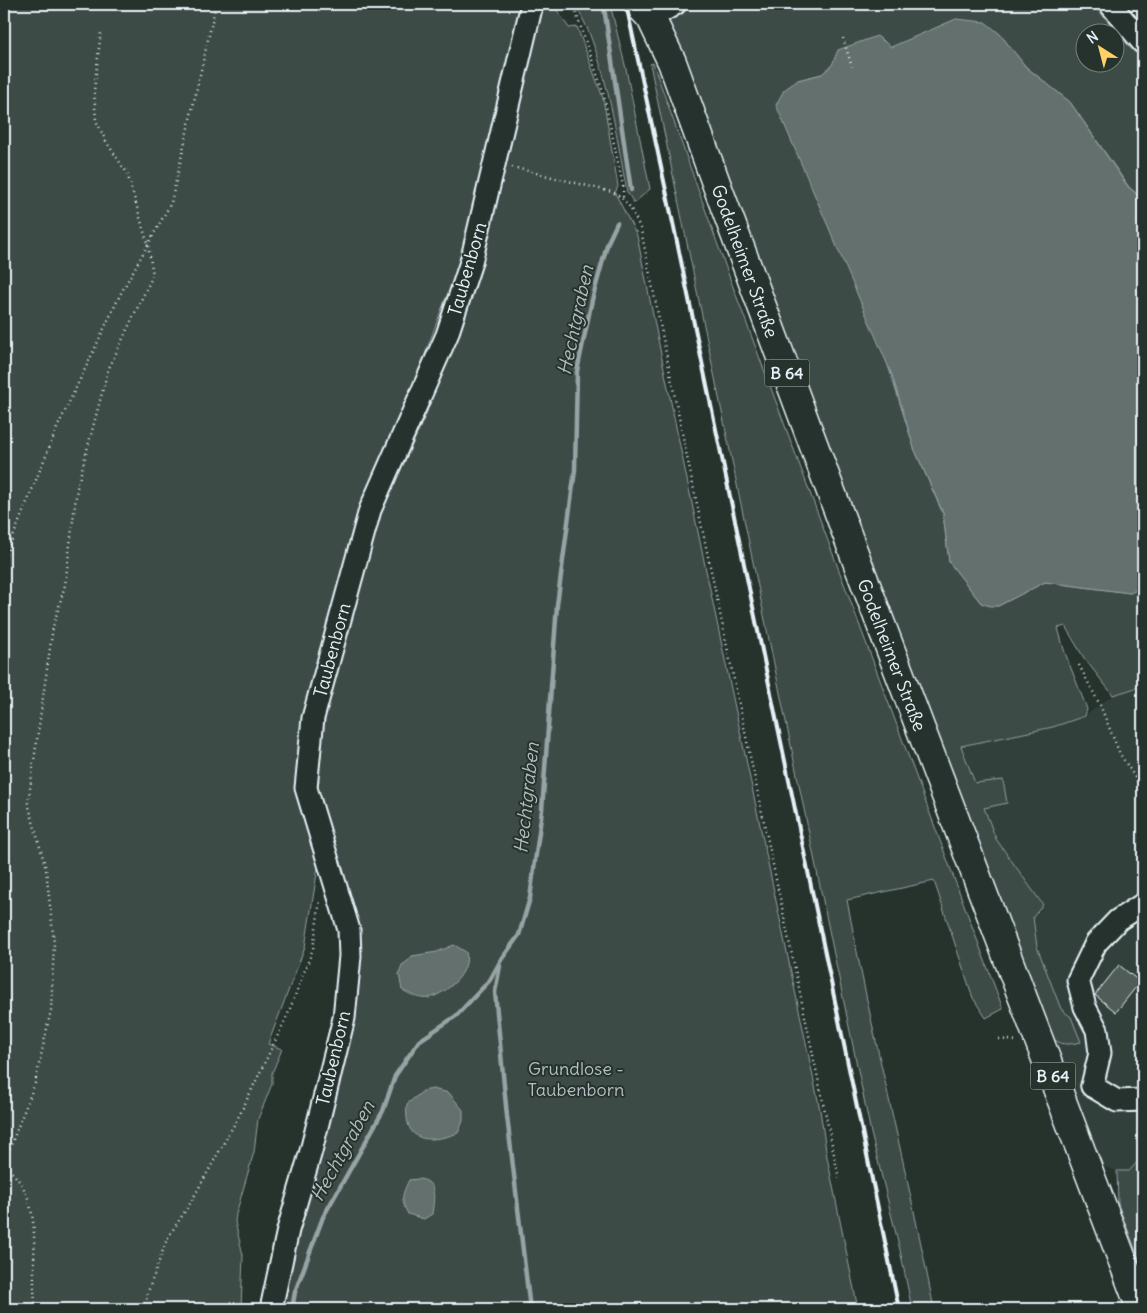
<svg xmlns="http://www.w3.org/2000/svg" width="1147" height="1313" viewBox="0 0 1147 1313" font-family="Delius,sans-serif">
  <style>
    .built { fill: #333f3a }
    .green { fill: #3e4b47; stroke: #939ea0; fill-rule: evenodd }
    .water { fill: #636f6d; stroke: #98a3a5 }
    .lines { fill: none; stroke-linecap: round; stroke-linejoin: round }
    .stream { stroke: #98a3a5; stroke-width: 4.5 }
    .building { fill: #505c59; stroke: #e8f1f8 }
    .minor-casing { stroke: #e8f1f8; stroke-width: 25 }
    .major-casing { stroke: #e8f1f8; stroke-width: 31 }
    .path { stroke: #e8f1f8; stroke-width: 2.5; stroke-dasharray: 1 4; stroke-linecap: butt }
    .minor { stroke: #26332d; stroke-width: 21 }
    .major { stroke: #26332d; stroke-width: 28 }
    .rail { stroke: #e8f1f8; stroke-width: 4 }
    .labels { text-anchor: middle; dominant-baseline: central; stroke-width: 4; stroke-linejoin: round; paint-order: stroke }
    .shield { fill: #26332d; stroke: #aeb8bb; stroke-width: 1 }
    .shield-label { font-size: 16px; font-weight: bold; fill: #e8f1f8 }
    .street-label { font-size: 18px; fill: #e8f1f8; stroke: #26332d }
    .park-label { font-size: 18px; fill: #b5bfc3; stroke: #26332d }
    .water-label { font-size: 19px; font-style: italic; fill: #b3bdc0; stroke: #26332d }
  </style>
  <rect width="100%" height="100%" fill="#26332d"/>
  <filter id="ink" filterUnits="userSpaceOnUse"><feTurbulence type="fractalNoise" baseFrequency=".02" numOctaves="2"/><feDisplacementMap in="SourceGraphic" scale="10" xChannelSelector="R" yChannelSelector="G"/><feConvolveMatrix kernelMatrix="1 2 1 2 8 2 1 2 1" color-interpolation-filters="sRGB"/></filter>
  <g filter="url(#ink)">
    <!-- built -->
    <path class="built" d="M 1142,686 L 1143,1116 L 1137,1123 L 1143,1156 L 1128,1171 L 1117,1171 L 1105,1167 L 1101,1180 L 1043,1027 L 1071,1017 L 1061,1009 L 1037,947 L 1033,917 L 1044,907 L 996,839 L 984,807 L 1007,803 L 975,783 L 961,746 L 1053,727 L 1085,716 L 1113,695 Z"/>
    <!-- green -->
    <g class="green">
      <path d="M 4,4 L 526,4 L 461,265 L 445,300 L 397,430 L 361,512 L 336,593 L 301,738 L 297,784 L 311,846 L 318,867 L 305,947 L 268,1044 L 282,1049 L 272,1073 L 272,1084 L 258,1119 L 254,1152 L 236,1214 L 235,1222 L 243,1255 L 241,1309 L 4,1309 Z"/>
      <path d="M 539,4 L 553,4 L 569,28 L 577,27 L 603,98 L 618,186 L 615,193 L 635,232 L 636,231 C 695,525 759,817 820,1110 L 827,1157 L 858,1309 L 276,1309 L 288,1283 L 300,1224 L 354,1015 L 314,784 L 323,722 L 376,525 L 427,412 L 435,387 Z"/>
      <path d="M 575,4 L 610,4 L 626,69 L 650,189 L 634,203 L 627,192 C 617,140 610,85 590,35 C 586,24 580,14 575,4 Z"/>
      <path d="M 685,4 L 1093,4 L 1133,51 L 1143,55 L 1143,199 L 1129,187 L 1070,102 L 1026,67 L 999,33 L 903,43 L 891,48 L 883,40 L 832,65 L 822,74 L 798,80 L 914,448 L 943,514 L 949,562 L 981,603 L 998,606 L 1045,582 L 1130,593 L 1143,587 L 1143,687 L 1142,686 L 1113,695 L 1084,658 L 1065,626 L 1058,628 L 1065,653 L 1087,709 L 1085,716 L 1053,727 L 961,746 L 975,783 L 1003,780 L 1007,803 L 984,808 L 996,839 L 1043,905 L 1033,917 L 1037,947 L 1061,1009 L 1071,1017 L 1081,1042 C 1060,1047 1056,1043 1043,1027 L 667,26 L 667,15 ZM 1084,32 L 1114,32 L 1114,62 L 1084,62 Z"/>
      <path d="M 653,63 L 729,276 L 1003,1009 L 986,1018 L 973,998 L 934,881 L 847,900 C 872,1037 908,1172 934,1309 L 912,1309 L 900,1250 L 871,1133 L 650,64 Z"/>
      <path d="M 1143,1156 L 1143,1269 L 1118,1204 L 1117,1171 L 1129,1171 Z"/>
    </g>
    <!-- water -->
    <g class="water">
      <path d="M 956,19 L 985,22 L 999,33 L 1026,67 L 1070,102 L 1128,187 L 1143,199 L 1143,587 L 1130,593 L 1045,582 L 998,606 L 990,606 L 981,603 L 949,562 L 943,513 L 914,448 L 892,375 L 776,105 L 784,90 L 798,80 L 822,74 L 832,65 L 838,50 L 877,36 L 891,47 Z"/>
      <path d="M 454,945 L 466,952 C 471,973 447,993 429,998 C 420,1000 410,994 402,990 L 399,974 L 402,965 L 408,961 L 412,956 L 437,952 Z"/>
      <path d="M 433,1089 L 449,1093 L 463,1110 L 463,1121 L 458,1133 C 428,1144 403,1143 407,1104 L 423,1091 Z"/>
      <path d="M 418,1179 C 438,1180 434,1199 432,1214 L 424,1219 L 408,1214 C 400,1199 402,1195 409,1180 Z"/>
    </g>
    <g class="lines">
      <!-- stream -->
      <g class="stream">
        <path d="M 608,6 L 604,7 L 631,190"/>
        <path d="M 500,966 L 495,992 L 507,1116 L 530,1309"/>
        <path d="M 292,1309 L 295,1292 L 323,1217 L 383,1111 L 395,1076 L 419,1041 L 456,1016 L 490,980 L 501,960 L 519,935 L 530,898 L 542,810 L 557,605 L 575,470 L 577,371 L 592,300 L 608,242 L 617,223"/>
      </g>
    </g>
    <!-- building -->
    <path class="building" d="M 1119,965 L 1140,982 L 1116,1012 L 1095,995 Z"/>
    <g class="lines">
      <defs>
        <g id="minor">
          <path d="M 1110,4 L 1143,43"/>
          <path d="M 651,18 L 675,4"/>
          <path d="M 1092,1086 L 1100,1053 L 1097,1030 L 1085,1007 L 1078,980 L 1096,943 L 1118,920 L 1143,904"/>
          <path d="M 1092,1086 L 1117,1101 L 1143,1100"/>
          <path d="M 271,1309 L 288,1230 L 311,1151 L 344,1018 L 350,956 L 349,930 L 306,788 L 313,718 L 370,510 L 447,335 L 471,262 L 532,4"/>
        </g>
        <path id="major" d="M 638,4 L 651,18 L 672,62 L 716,183 L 858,564 L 1141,1309"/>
      </defs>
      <!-- minor casing -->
      <use href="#minor" class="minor-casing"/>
      <!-- major casing -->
      <use href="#major" class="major-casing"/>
      <!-- path -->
      <g class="path">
        <path d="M 571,4 L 575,10 L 603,92 L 623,186 L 623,198"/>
        <path d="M 843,38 L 852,67"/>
        <path d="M 512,167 L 612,192 C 630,201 633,213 641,230 L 686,452 L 839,1178"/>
        <path d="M 4,559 L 57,428 L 121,293 L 171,203 L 216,4"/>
        <path d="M 1079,665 L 1100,705 L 1120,754 L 1143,790"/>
        <path d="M 999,1039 L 1017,1041"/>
        <path d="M 4,1163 L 35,1083 L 51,1010 L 54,943 L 46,869 L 28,803 L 53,627 L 65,585 L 77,488 L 108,370 L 153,275 L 148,245 L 127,173 L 107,143 L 96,121 L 94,91 L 101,31"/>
        <path d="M 4,1166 C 49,1198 28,1263 36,1309"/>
        <path d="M 144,1309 L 148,1292 L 167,1239 L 191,1202 L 240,1114 L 288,1014 L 313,949 L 320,900"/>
      </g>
      <!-- minor -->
      <use href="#minor" class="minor"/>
      <!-- major -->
      <use href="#major" class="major"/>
      <!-- rail -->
      <path class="rail" d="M 626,4 L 676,237 L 899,1309"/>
    </g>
  </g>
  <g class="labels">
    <!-- shield labels -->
    <g class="shield">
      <rect x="764.5" y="359.5" width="45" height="27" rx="4"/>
      <rect x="1030.5" y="1062.5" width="45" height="27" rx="4"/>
    </g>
    <g class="shield-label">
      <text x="787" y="373">B 64</text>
      <text x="1053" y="1076">B 64</text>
    </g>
    <!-- street labels -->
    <g class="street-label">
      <text transform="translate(745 261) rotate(70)">Godelheimer Straße</text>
      <text transform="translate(467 269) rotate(-74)">Taubenborn</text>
      <text transform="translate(332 650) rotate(-75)">Taubenborn</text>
      <text transform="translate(892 655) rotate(69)">Godelheimer Straße</text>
      <text transform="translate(333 1058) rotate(-77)">Taubenborn</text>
    </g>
    <!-- park labels -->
    <g class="park-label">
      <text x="576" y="1068">Grundlose -<tspan x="576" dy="21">Taubenborn</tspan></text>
    </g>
    <!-- water labels -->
    <g class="water-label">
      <text transform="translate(575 320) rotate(-78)">Hechtgraben</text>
      <text transform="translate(526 798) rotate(-84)">Hechtgraben</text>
      <text transform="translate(342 1151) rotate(-61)">Hechtgraben</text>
    </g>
  </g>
  <!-- margin -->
  <rect width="1147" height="1313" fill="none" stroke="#26332d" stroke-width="20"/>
  <rect x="10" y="10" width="1127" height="1293" fill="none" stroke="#e8f1f8" stroke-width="2" filter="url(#ink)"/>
  <!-- north arrow -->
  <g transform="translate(1100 48) rotate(324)"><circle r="24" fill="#26332d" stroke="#747f7e"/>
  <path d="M0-4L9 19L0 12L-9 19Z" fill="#ffd166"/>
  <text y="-8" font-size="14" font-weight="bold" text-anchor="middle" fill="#e8f1f8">N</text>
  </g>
</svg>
